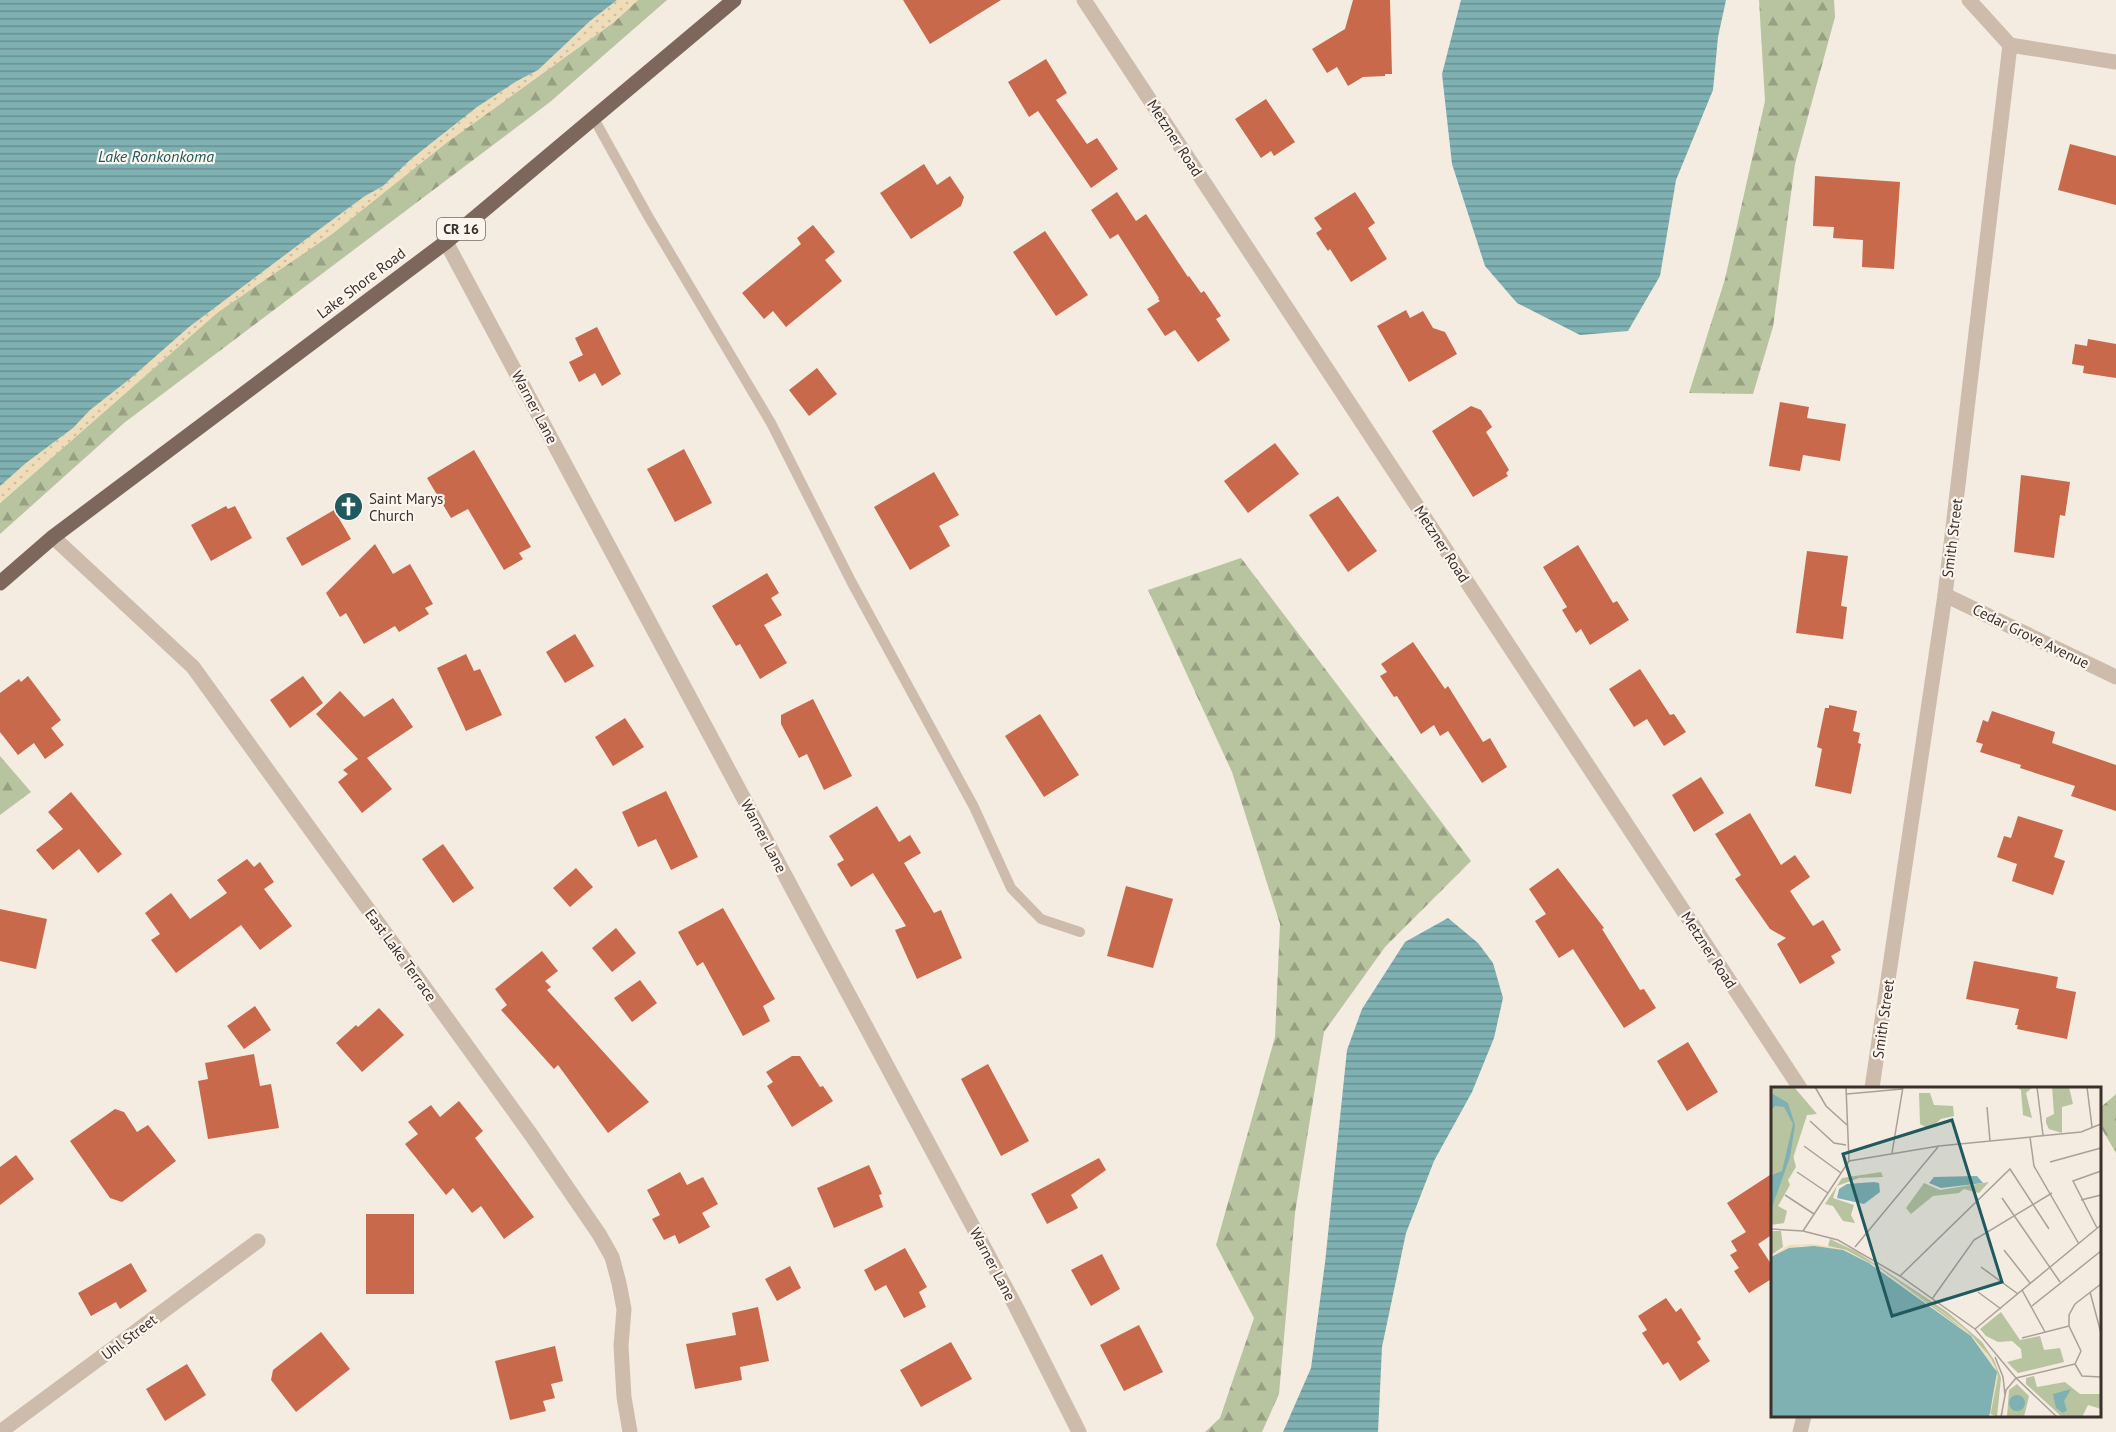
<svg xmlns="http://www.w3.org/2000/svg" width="2116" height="1432" viewBox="0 0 2116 1432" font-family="'PT Sans',sans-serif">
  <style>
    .forest { fill: url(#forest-firs) }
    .sand { fill: url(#sand-dots) }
    .water { fill: url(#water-rules) }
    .building { fill: #c8694b }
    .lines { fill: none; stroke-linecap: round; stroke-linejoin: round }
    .service { stroke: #cdbbac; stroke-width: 10 }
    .minor { stroke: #cdbbac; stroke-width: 15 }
    .tertiary { stroke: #cdbbac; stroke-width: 15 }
    .primary { stroke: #7d675c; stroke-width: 15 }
    .labels { text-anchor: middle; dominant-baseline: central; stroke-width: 4.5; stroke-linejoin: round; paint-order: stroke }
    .shield { fill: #fbf5ee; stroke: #756b66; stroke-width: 1.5 }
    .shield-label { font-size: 14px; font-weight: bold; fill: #3b302b }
    .street-label { font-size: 15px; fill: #3b302b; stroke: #fbf5ee }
    .poi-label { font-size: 15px; fill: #3b302b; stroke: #fbf5ee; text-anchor: start }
    .water-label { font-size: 16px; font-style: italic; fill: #1f5a5e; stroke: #fbf5ee }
    .inset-road { fill: none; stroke: #aaa098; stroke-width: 1.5 }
    .view { fill: #1f5a5e; fill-opacity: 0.15; stroke: #1f5a5e; stroke-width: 3 }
    .inset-edge { fill: none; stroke: #3b302b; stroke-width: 3 }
  </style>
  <defs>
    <pattern id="forest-firs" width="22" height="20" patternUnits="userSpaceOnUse" patternTransform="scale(1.5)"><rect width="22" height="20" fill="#b8c4a0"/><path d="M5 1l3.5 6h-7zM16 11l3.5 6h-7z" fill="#97a083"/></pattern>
    <pattern id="sand-dots" width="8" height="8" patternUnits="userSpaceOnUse" patternTransform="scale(1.5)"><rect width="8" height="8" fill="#efdcb8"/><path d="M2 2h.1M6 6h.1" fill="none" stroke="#cebd9e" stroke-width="1.8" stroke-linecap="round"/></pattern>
    <pattern id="water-rules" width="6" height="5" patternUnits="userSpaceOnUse" patternTransform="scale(1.5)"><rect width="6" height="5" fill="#7fb0b2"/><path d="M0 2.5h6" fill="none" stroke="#699091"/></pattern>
  </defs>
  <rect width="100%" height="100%" fill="#f4ebe1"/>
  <!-- forest -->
  <g class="forest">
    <path d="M 638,0 L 667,0 L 550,102 L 124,423 L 0,534 L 0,503 L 218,312 L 332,234 L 446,143 L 614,22 Z"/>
    <path d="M 1759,0 L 1834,0 L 1835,17 L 1795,164 L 1773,327 L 1753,394 L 1689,393 L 1725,279 L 1765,101 Z"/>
    <path d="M 1241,558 L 1471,861 L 1385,947 L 1324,1032 L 1295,1213 L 1279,1394 L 1262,1432 L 1205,1432 L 1220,1418 L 1254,1318 L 1216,1245 L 1275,1037 L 1280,924 L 1232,772 L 1148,590 Z"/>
    <path d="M 0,756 L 31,792 L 0,815 Z"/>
    <path d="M 2116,1094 L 2116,1153 L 2100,1126 L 2100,1108 Z"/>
  </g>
  <!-- sand -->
  <path class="sand" d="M 617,0 L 638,0 L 614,22 L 446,143 L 332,234 L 218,312 L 0,503 L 0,486 L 26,463 L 73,428 L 90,410 L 131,378 L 189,327 L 313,234 L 365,196 L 383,186 L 410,160 L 477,107 L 517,81 L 538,70 L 590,21 Z"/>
  <!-- water -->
  <g class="water">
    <path d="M 0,0 L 617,0 L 590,21 L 538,70 L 517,81 L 477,107 L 410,160 L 383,186 L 365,196 L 313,234 L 189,327 L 131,378 L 90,410 L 73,428 L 26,463 L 0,486 Z"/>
    <path d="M 1461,0 L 1726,0 L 1718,37 L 1713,90 L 1676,180 L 1660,276 L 1628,331 L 1580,335 L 1517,303 L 1485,266 L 1452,164 L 1442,74 Z"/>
    <path d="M 1448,918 L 1478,943 L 1493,963 L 1503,998 L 1494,1038 L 1472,1092 L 1434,1161 L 1406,1233 L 1382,1347 L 1378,1432 L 1283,1432 L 1311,1368 L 1325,1263 L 1347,1050 L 1362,1009 L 1405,942 Z"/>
  </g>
  <!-- building -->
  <g class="building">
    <path d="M 903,0 L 1001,0 L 930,44 Z"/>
    <path d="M 1353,0 L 1390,0 L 1392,74 L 1385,74 L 1385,76 L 1363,77 L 1348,86 L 1337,67 L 1327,73 L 1312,49 L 1345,29 Z"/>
    <path d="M 1046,59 L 1067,93 L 1056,100 L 1087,144 L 1097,138 L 1118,169 L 1091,188 L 1038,111 L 1029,117 L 1008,82 Z"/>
    <path d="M 1266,99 L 1295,142 L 1274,156 L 1271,151 L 1261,158 L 1235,119 Z"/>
    <path d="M 2070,144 L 2116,156 L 2116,205 L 2058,190 Z"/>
    <path d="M 924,164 L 937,185 L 950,176 L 964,197 L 961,206 L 911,239 L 880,193 Z"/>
    <path d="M 1815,176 L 1900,182 L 1894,269 L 1862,267 L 1863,240 L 1833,238 L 1834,227 L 1813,226 Z"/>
    <path d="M 1117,192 L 1136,221 L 1146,214 L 1188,277 L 1189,276 L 1201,293 L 1204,291 L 1221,316 L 1216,319 L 1230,340 L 1198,362 L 1175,330 L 1165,336 L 1147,309 L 1160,301 L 1158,299 L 1159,298 L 1118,234 L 1110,239 L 1091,210 Z"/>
    <path d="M 1355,192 L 1375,223 L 1368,228 L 1387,259 L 1351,282 L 1330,249 L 1328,251 L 1316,233 L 1322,229 L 1314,218 Z"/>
    <path d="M 813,225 L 835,252 L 825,260 L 842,281 L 786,327 L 773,311 L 764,319 L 742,293 L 801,244 L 797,238 Z"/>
    <path d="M 1045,231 L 1088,295 L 1056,316 L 1013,252 Z"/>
    <path d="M 1406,310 L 1410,318 L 1423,311 L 1433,328 L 1445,332 L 1457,354 L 1409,382 L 1377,326 Z"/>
    <path d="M 597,327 L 621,374 L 602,386 L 595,373 L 579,382 L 569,362 L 583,355 L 575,338 Z"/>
    <path d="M 2088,339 L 2116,344 L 2116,378 L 2083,373 L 2084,366 L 2072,364 L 2075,344 L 2087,346 Z"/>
    <path d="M 817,368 L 837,394 L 809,416 L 789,390 Z"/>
    <path d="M 1780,402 L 1809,407 L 1807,418 L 1846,424 L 1840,461 L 1803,455 L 1800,471 L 1769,466 Z"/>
    <path d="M 1471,406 L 1481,410 L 1492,427 L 1486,432 L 1509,470 L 1506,473 L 1508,476 L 1473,497 L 1432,431 Z"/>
    <path d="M 1275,443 L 1299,474 L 1248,513 L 1224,481 Z"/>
    <path d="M 684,449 L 712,503 L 675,522 L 647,469 Z"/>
    <path d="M 474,450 L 531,547 L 519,553 L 523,559 L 504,570 L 468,509 L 451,518 L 427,478 Z"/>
    <path d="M 934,472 L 959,515 L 939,526 L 950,546 L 910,570 L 874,507 Z"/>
    <path d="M 2021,475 L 2070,482 L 2065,516 L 2060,515 L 2054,558 L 2014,552 Z"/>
    <path d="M 1338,496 L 1377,551 L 1348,572 L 1309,515 Z"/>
    <path d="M 226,506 L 228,509 L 235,506 L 252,538 L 211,561 L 191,525 Z"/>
    <path d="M 334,510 L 351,539 L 302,566 L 286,538 Z"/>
    <path d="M 375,544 L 393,574 L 410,564 L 433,604 L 425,608 L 429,614 L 399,632 L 395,626 L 364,644 L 346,613 L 340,617 L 326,593 Z"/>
    <path d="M 1578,545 L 1613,603 L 1617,601 L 1629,620 L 1590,645 L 1581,629 L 1576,633 L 1562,610 L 1567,607 L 1543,567 Z"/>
    <path d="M 1807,551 L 1848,556 L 1841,606 L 1847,607 L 1843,639 L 1796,633 Z"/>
    <path d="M 767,573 L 779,593 L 771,598 L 782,615 L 764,625 L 787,663 L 760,679 L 740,644 L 736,646 L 712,606 Z"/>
    <path d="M 575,634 L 594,666 L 565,683 L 546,652 Z"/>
    <path d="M 1413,642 L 1445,689 L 1448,686 L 1483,742 L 1490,738 L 1507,767 L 1482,783 L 1448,731 L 1440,736 L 1434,725 L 1421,734 L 1397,696 L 1394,697 L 1380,676 L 1387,672 L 1381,664 Z"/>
    <path d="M 466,654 L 474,671 L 480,669 L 502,715 L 466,731 L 437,668 Z"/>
    <path d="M 1640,669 L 1670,715 L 1674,714 L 1686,732 L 1664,746 L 1647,719 L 1634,727 L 1609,689 Z"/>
    <path d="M 28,676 L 61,720 L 51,728 L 64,745 L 45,759 L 34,743 L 18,755 L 0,732 L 0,693 L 19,679 L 21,682 Z"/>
    <path d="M 303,676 L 323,703 L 290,728 L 270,700 Z"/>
    <path d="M 340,691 L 364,717 L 393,698 L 413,727 L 367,758 L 392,789 L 362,813 L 338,782 L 348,774 L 343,770 L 358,759 L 316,714 Z"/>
    <path d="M 813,699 L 852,776 L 824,790 L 807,754 L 799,758 L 781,724 L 781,715 Z"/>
    <path d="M 1829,705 L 1857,711 L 1853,731 L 1860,733 L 1858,743 L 1861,744 L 1851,794 L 1815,786 L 1822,749 L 1817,747 L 1825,708 L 1829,708 Z"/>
    <path d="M 1992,711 L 2055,732 L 2052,743 L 2116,765 L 2116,811 L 2071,796 L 2075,786 L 2020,768 L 2021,765 L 1980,752 L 1983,744 L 1976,742 L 1983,720 L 1988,722 Z"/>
    <path d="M 1040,714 L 1079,775 L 1044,797 L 1005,736 Z"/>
    <path d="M 625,718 L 644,747 L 613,766 L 595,737 Z"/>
    <path d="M 1701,777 L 1724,813 L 1694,832 L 1672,795 Z"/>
    <path d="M 666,791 L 698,857 L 671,870 L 656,839 L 638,847 L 622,812 Z"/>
    <path d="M 71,792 L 122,854 L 98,873 L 79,849 L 53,870 L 36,850 L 63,829 L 48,812 Z"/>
    <path d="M 877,806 L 899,842 L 910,835 L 921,853 L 904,863 L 934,913 L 941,910 L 962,958 L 917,979 L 895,930 L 906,926 L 873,873 L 851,887 L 837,864 L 844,860 L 829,836 Z"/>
    <path d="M 1750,813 L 1781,865 L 1795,855 L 1810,877 L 1790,891 L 1813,926 L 1823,920 L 1841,950 L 1831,956 L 1835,963 L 1800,984 L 1777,944 L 1786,938 L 1770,929 L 1735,879 L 1741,875 L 1715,834 Z"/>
    <path d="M 2018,816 L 2063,830 L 2054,857 L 2065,861 L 2053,895 L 2012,881 L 2017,864 L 1997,857 L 2004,836 L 2011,838 Z"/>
    <path d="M 443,844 L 474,888 L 453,903 L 422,859 Z"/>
    <path d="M 247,859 L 254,867 L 260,862 L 274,882 L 264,889 L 292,926 L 260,950 L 241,925 L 176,973 L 151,940 L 160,934 L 145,913 L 171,893 L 190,919 L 227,893 L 217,880 Z"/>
    <path d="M 576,868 L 593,887 L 570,907 L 553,888 Z"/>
    <path d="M 1558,868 L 1604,928 L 1602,929 L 1640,990 L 1644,989 L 1656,1008 L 1624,1028 L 1573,949 L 1559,958 L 1535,921 L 1546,914 L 1529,889 Z"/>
    <path d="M 1126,886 L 1173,899 L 1153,968 L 1107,956 Z"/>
    <path d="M 723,908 L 775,999 L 763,1006 L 770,1021 L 743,1036 L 703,962 L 697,966 L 678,932 Z"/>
    <path d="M 0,909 L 47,919 L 36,969 L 0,961 Z"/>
    <path d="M 616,928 L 636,953 L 612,972 L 592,948 Z"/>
    <path d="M 542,951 L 558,971 L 545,981 L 551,987 L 547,990 L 649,1102 L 608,1133 L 558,1065 L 554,1069 L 501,1010 L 507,1005 L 495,989 Z"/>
    <path d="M 1974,961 L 2058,977 L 2056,988 L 2076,992 L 2067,1039 L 2017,1029 L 2018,1025 L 2015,1025 L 2019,1009 L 1966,999 Z"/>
    <path d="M 640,980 L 657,1003 L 632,1022 L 614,998 Z"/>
    <path d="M 255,1006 L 271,1030 L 244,1049 L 227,1026 Z"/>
    <path d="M 379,1008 L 404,1035 L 362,1072 L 336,1043 L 356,1025 L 358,1027 Z"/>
    <path d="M 1688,1042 L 1718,1092 L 1687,1111 L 1657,1061 Z"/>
    <path d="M 254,1054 L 260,1086 L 271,1084 L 279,1128 L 208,1139 L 198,1081 L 208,1079 L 205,1063 Z"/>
    <path d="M 792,1056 L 800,1056 L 820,1087 L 823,1086 L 833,1101 L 792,1127 L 767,1086 L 773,1082 L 766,1072 Z"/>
    <path d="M 988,1064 L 1029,1141 L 1001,1156 L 961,1079 Z"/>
    <path d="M 459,1101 L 483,1131 L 475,1138 L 534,1217 L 504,1239 L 481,1206 L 472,1213 L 453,1188 L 446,1195 L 405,1144 L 418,1134 L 408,1122 L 431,1105 L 440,1117 Z"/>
    <path d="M 115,1109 L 124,1112 L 137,1132 L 148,1125 L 176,1161 L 122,1202 L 110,1198 L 70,1141 Z"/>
    <path d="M 16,1155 L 34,1179 L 0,1205 L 0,1167 Z"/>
    <path d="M 1099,1158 L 1106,1170 L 1071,1195 L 1078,1208 L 1047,1224 L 1031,1194 Z"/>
    <path d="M 869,1165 L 882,1194 L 879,1195 L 883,1207 L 834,1228 L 817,1188 Z"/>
    <path d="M 680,1172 L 687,1185 L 703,1177 L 718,1204 L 702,1213 L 710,1227 L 679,1244 L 675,1235 L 664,1240 L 652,1219 L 660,1215 L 647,1190 Z"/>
    <path d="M 1773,1173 L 1773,1234 L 1758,1244 L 1773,1267 L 1773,1278 L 1749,1293 L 1734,1271 L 1739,1268 L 1730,1255 L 1737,1251 L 1731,1241 L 1746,1232 L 1727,1203 Z"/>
    <rect x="366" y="1214" width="48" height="80"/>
    <path d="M 905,1248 L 927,1287 L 919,1292 L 926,1307 L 904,1318 L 886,1285 L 875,1291 L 864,1270 Z"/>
    <path d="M 1102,1254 L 1120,1289 L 1091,1306 L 1071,1270 Z"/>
    <path d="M 131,1263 L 147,1291 L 120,1309 L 116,1302 L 91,1316 L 78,1293 Z"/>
    <path d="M 790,1266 L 801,1288 L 777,1301 L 765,1279 Z"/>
    <path d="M 1666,1298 L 1676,1312 L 1681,1308 L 1701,1339 L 1697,1342 L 1710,1361 L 1680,1381 L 1668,1362 L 1663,1365 L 1642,1333 L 1647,1330 L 1638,1316 Z"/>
    <path d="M 758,1307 L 769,1361 L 740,1367 L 742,1380 L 695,1389 L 686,1344 L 736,1335 L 732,1313 Z"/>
    <path d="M 1139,1325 L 1163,1372 L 1124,1391 L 1100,1345 Z"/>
    <path d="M 321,1332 L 350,1369 L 296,1412 L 271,1380 L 273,1370 Z"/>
    <path d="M 951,1342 L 972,1379 L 921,1407 L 900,1370 Z"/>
    <path d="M 555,1346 L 563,1381 L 551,1384 L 555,1398 L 543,1401 L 546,1411 L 510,1420 L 495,1361 Z"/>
    <path d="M 187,1364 L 206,1395 L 165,1421 L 146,1389 Z"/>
  </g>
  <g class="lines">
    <!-- service -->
    <path class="service" d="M 593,117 L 648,216 L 771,423 L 852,583 L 974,807 L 1011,888 L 1041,919 L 1080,932"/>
    <!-- minor -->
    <g class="minor">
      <path d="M 1084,0 L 1800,1088"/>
      <path d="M 446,242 L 1016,1307 L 1079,1432"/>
      <path d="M 53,537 L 193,667 L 532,1136 L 599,1234 L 612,1257 L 619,1283 L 624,1309 L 621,1346 L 624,1397 L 630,1432"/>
      <path d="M 1945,595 L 2116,677"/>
      <path d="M 0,1432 L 258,1241"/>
    </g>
    <!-- tertiary -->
    <g class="tertiary">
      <path d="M 2010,45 L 2116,62"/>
      <path d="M 1872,1088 L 1945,595 L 2010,45 L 1969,0"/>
      <path d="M 1800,1432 L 1804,1416"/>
    </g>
    <!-- primary -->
    <path class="primary" d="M 0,583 L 53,537 L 446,242 L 734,0"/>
  </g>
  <!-- icons -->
  <defs>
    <symbol id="church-disc" viewBox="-11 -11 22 22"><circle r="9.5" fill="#1f5a5e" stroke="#fbf5ee"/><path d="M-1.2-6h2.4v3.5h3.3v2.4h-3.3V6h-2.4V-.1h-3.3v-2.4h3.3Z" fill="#fff"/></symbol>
  </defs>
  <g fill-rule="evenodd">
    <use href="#church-disc" x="332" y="490" width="33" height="33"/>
  </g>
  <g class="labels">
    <!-- shield labels -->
    <rect class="shield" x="437" y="218" width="48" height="22" rx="4.5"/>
    <g class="shield-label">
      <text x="461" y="229">CR 16</text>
    </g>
    <!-- street labels -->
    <g class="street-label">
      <text transform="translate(1175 138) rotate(57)">Metzner Road</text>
      <text transform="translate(361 283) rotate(-37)">Lake Shore Road</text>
      <text transform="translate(535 407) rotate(62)">Warner Lane</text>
      <text transform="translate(1952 538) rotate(-83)">Smith Street</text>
      <text transform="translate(1442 544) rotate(57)">Metzner Road</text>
      <text transform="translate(2031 636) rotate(26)">Cedar Grove Avenue</text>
      <text transform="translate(764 836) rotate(62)">Warner Lane</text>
      <text transform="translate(1709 950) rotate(57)">Metzner Road</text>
      <text transform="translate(401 955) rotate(54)">East Lake Terrace</text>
      <text transform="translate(1883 1019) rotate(-82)">Smith Street</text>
      <text transform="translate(993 1264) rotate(62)">Warner Lane</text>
      <text transform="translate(129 1337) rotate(-37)">Uhl Street</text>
    </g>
    <!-- poi labels -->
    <g class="poi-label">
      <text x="369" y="498">Saint Marys<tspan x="369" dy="17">Church</tspan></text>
    </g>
    <!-- water labels -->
    <g class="water-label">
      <text x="156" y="156">Lake Ronkonkoma</text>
    </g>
  </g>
  <!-- overview -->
  <g transform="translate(1771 1087)">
    <rect width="330" height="330" fill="#f4ebe1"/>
    <path d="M 0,144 L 10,144 L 12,160 L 0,168 Z" fill="#b8c4a0"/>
    <path d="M 245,0 L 262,0 L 255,6 L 261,31 L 252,28 L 250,3 ZM 281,0 L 298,0 L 302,17 L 291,20 L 291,46 L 278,42 L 275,36 L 275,31 L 283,27 ZM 148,6 L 159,6 L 163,18 L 182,19 L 183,29 L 170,32 L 158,42 L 149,37 ZM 22,68 L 25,80 L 17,93 L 19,98 L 7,119 L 16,124 L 13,136 L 0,138 ZM 110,85 L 112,90 L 88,91 L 66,99 L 62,111 L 83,118 L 80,128 L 84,136 L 72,134 L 62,119 L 54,117 L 71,91 ZM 218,95 L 208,106 L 193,102 L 188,106 L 162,109 L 140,127 L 135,121 L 153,96 L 169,103 ZM 59,152 L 86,165 L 175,224 L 211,255 L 223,273 L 230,291 L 226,330 L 218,326 L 225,281 L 202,250 L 108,181 L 75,163 L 57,159 ZM 230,225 L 249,253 L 269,249 L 273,263 L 289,261 L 293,275 L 247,286 L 236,275 L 251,271 L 250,262 L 241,254 L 227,255 L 215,249 L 209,242 ZM 263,289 L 266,300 L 294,295 L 309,307 L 330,307 L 330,322 L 317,318 L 311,330 L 291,330 L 255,297 L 255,291 ZM 246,297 L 258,309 L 253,330 L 236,330 L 238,303 Z" fill="#b8c4a0"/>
    <path d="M 43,157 L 71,162 L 75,163 L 108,181 L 176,228 L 195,243 L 216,266 L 220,271 L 225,281 L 227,290 L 219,330 L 224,281 L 202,251 L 175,228 L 103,178 L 72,163 L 29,159 L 0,170 L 18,158 Z" fill="#efdcb8"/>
    <path d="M 0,0 L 23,0 L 46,27 L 36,28 L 0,139 Z" fill="#b8c4a0"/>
    <path d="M 0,6 L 17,16 L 24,38 L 19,70 L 0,123 L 1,88 L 11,84 L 22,37 L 13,20 L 4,19 L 0,23 ZM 206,89 L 212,96 L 170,101 L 158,96 L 163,90 ZM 103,95 L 108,96 L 109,105 L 93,117 L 66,111 L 68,102 L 76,97 ZM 43,159 L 72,163 L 98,176 L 200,249 L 226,285 L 218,330 L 0,330 L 0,170 L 18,161 ZM 300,302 L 293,314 L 296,323 L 292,326 L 285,321 L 282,307 ZM238 316a8 8 0 1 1 16 0a8 8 0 1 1-16 0Z" fill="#7fb0b2"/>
    <path class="inset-road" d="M 44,0 L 55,19 L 76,38M 75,0 L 78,74M 266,0 L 272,48M 316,0 L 321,40M 76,7 L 131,2M 216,20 L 219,54M 39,34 L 63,56 L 75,58M 259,50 L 263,79 L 308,157M 33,59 L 70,86M 121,66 L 132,0M 279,75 L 330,61M 26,85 L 57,106M 14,108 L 43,127M 231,111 L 289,195M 310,113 L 330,108M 326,141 L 302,94 L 330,84M 0,142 L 32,144 L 67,153 L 129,189 L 204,242 L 245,291 L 286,330M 32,144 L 78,74 L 168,59 L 310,45 L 330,37M 84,160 L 167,60M 233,163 L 259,196M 210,180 L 247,207M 129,189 L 239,82 L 278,142M 251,203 L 274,245M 207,205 L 230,222M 319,205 L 330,246M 161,212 L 203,153 L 281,106M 261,219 L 330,164M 204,242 L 330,138M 251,251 L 298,239M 224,270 L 232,290 L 234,308M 304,277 L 310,264 L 298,239 L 298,228 L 304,217 L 330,197M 304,277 L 311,289 L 330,290M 245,291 L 304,277M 230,330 L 235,303 L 245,291"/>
    <path class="view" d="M 181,33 L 231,195 L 121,229 L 72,67 Z"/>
    <rect width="330" height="330" class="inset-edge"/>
  </g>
</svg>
